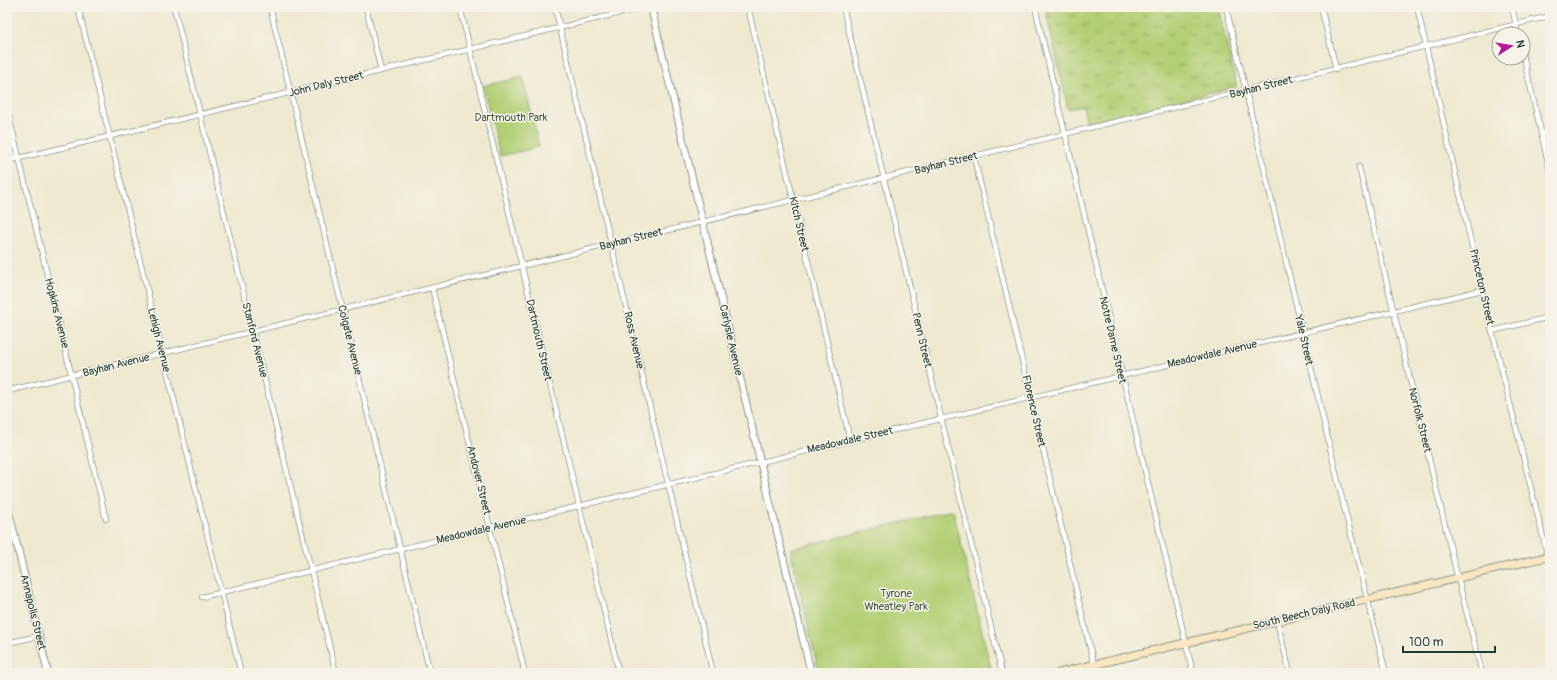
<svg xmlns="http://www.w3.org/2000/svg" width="1557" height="680" viewBox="0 0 1557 680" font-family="Pangolin,sans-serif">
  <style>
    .grass { fill: url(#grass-tufts); stroke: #698654 }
    .park { fill: #b3cf75; stroke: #698654 }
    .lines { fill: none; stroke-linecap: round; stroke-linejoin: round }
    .minor-casing { stroke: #879382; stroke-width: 6 }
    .tertiary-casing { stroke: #879382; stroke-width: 8 }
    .secondary-casing { stroke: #879382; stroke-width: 9 }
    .minor { stroke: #fff; stroke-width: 4.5 }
    .tertiary { stroke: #fff; stroke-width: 6 }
    .secondary { stroke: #f9e7c3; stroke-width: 7 }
    .labels { text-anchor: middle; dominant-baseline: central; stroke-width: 3; stroke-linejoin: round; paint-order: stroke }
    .street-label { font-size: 11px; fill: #1f3d34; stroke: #f7f3e8 }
    .park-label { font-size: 11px; fill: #3d5a41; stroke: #f7f3e8 }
  </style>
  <defs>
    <pattern id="grass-tufts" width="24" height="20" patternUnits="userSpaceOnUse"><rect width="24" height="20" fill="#b3cf75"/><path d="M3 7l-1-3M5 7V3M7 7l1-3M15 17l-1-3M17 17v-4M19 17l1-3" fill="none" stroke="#91a961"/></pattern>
  </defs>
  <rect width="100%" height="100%" fill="#f7f3e8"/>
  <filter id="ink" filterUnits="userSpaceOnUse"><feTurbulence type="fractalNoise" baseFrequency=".025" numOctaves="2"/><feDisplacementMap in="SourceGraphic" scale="8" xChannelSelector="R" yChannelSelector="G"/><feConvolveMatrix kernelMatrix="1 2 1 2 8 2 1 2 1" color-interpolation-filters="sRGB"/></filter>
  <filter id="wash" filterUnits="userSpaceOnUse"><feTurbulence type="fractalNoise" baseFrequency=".012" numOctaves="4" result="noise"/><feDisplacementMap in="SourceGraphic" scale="16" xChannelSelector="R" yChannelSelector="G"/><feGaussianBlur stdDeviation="0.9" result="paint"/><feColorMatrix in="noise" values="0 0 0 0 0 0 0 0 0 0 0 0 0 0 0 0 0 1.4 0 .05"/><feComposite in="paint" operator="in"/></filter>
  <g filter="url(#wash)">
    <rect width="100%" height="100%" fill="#efe9d0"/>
    <!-- grass -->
    <path class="grass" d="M 1045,7 L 1218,7 L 1237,87 L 1087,123 L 1083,106 L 1068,109 Z"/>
    <!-- park -->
    <g class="park">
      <path d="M 523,77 L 539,147 L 500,156 L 483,86 Z"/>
      <path d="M 953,510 L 992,673 L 819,673 L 790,549 Z"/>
    </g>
  </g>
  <g filter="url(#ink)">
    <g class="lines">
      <defs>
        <g id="minor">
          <path d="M 78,7 L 241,673"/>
          <path d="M 174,7 L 336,673"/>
          <path d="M 270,7 L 430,673"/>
          <path d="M 366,7 L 381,71"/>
          <path d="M 460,7 L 619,673"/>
          <path d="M 555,7 L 713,673"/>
          <path d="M 748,7 L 850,440"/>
          <path d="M 843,7 L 1002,673"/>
          <path d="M 1035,7 L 1193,673"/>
          <path d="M 1226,7 L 1344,507 L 1386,673"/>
          <path d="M 1321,7 L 1336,69"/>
          <path d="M 1417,7 L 1482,290 L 1550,565"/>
          <path d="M 1512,7 L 1518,34"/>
          <path d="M 1523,55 L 1550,171"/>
          <path d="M 7,108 L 106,519"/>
          <path d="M 974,157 L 1094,665"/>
          <path d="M 7,161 L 645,7"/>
          <path d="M 1359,167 L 1455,567 L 1482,673"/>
          <path d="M 432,288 L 525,673"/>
          <path d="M 1492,331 L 1550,317"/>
          <path d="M 7,391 L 1550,16"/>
          <path d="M 202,597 L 844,442 L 1482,290"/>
          <path d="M 1277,621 L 1290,673"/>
          <path d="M 7,643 L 39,636"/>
        </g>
        <g id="tertiary">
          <path d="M 651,7 L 811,673"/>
          <path d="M 7,504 L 48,673"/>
        </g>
        <path id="secondary" d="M 1059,673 L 1550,556"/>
      </defs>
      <!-- minor casing -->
      <use href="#minor" class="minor-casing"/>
      <!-- tertiary casing -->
      <use href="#tertiary" class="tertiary-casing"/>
      <!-- secondary casing -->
      <use href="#secondary" class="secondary-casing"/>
      <!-- minor -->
      <use href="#minor" class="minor"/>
      <!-- tertiary -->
      <use href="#tertiary" class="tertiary"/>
      <!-- secondary -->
      <use href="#secondary" class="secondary"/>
    </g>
  </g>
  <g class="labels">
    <!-- street labels -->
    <g class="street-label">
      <text transform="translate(326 84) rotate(-14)">John Daly Street</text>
      <text transform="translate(1261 87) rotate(-14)">Bayhan Street</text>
      <text transform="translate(946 163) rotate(-14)">Bayhan Street</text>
      <text transform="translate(799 224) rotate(77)">Kitch Street</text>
      <text transform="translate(631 239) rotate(-14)">Bayhan Street</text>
      <text transform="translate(1482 287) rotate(77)">Princeton Street</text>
      <text transform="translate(57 313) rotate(76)">Hopkins Avenue</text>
      <text transform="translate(159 340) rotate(76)">Lehigh Avenue</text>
      <text transform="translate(255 340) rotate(76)">Stanford Avenue</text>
      <text transform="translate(350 340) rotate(76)">Colgate Avenue</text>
      <text transform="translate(539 340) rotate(77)">Dartmouth Street</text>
      <text transform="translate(634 340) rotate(77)">Ross Avenue</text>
      <text transform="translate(731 340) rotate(77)">Carlysle Avenue</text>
      <text transform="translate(922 340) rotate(77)">Penn Street</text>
      <text transform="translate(1113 340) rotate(77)">Notre Dame Street</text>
      <text transform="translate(1304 340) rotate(77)">Yale Street</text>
      <text transform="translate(1212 354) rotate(-13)">Meadowdale Avenue</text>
      <text transform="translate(116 365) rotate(-14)">Bayhan Avenue</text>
      <text transform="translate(1034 411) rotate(77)">Florence Street</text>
      <text transform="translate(1420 420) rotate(76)">Norfolk Street</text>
      <text transform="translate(850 440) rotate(-13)">Meadowdale Street</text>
      <text transform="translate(479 480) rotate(76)">Andover Street</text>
      <text transform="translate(481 530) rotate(-13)">Meadowdale Avenue</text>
      <text transform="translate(33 612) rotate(76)">Annapolis Street</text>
      <text transform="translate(1304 614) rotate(-13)">South Beech Daly Road</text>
    </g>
    <!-- park labels -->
    <g class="park-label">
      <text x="511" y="117">Dartmouth Park</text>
      <text x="896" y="593">Tyrone<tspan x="896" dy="13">Wheatley Park</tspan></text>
    </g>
  </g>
  <!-- margin -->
  <rect width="1557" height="680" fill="none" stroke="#f7f3e8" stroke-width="24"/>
  <!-- north arrow -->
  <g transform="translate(1511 46) rotate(78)"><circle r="19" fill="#f7f3e8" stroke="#a1aaa0"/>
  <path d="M0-3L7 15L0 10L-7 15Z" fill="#b5179e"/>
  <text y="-6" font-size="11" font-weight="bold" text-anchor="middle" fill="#1f3d34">N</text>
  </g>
  <!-- scale -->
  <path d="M1403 646v6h92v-6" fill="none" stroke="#1f3d34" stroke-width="2"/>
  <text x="1409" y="646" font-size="12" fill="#1f3d34" stroke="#f7f3e8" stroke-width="3" paint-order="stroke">100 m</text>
</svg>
